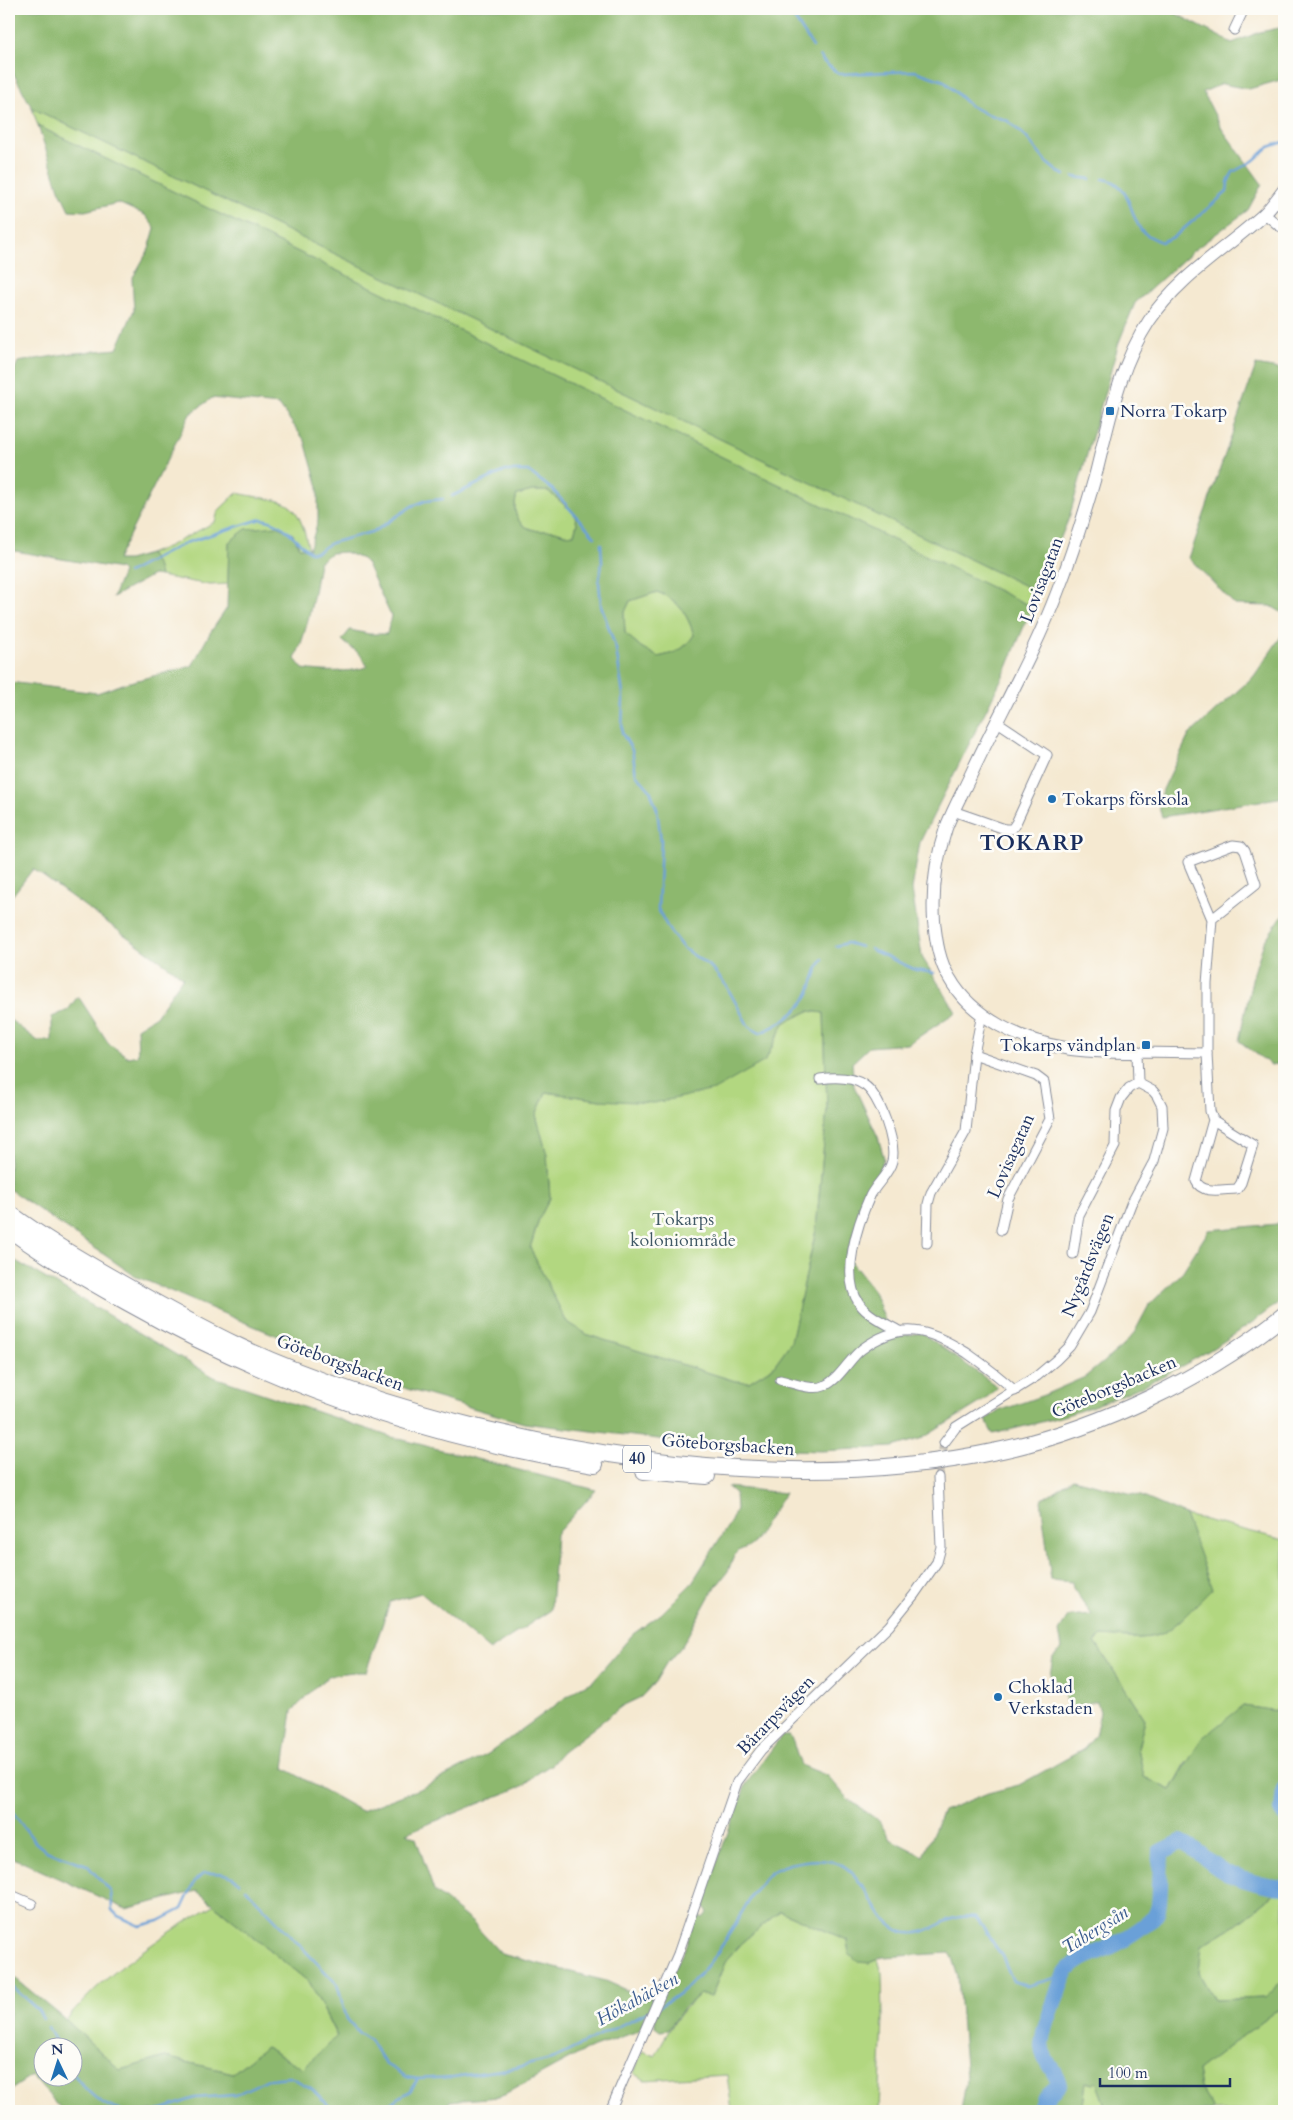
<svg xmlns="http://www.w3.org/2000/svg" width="1293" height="2120" viewBox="0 0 1293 2120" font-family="Cardo,serif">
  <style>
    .green { fill: #b2d780; stroke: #66836f }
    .forest { fill: #8db86e; stroke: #547466; fill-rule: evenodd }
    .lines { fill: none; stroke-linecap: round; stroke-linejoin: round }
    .stream { stroke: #6ba0d8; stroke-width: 2.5 }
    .river { stroke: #6ba0d8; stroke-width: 16 }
    .street-tunnel { stroke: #c9c4ba; stroke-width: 9; stroke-dasharray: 9 4.5; stroke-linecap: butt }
    .street-casing { stroke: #888c98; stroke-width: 11 }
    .secondary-casing { stroke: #888c98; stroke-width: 14 }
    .highway-casing { stroke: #888c98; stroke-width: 18 }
    .street { stroke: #fff; stroke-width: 9 }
    .secondary { stroke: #fff; stroke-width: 12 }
    .highway { stroke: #fff; stroke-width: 16 }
    .poi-dot { fill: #1f6fb2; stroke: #fdfcf7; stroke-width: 2 }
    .labels { text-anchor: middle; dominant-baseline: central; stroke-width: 5; stroke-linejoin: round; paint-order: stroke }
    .shield { fill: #fdfcf7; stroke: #5f6c8c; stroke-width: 1 }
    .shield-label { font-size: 16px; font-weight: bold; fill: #1b2f5e }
    .poi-label { font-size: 18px; fill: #1b2f5e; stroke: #fdfcf7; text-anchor: start }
    .street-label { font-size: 18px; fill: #1b2f5e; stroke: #fdfcf7 }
    .park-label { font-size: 18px; fill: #415966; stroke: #fdfcf7 }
    .water-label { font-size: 19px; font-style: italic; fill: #3b5c8f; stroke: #fdfcf7 }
    .district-label { font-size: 22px; font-weight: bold; letter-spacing: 1px; fill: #1b2f5e; stroke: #fdfcf7 }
  </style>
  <rect width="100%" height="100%" fill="#fdfcf7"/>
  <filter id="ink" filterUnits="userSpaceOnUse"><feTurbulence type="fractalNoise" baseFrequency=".02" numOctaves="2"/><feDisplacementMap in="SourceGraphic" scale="10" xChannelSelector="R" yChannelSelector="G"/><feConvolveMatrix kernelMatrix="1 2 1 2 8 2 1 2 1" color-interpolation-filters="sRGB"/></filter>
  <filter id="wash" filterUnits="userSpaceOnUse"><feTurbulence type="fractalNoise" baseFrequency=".0096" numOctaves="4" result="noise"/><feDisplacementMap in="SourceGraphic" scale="20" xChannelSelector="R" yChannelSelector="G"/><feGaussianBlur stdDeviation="1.12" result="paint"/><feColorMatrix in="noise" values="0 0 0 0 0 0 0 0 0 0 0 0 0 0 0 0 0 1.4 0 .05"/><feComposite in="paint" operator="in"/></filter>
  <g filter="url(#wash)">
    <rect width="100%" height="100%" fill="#f5e9d1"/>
    <!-- green -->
    <g class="green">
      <path d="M 32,108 L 1038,592 L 1032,607 L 38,126 Z"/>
      <path d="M 532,491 L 548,491 L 574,513 L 577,524 L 574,534 C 565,536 563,533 555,531 C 550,530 544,531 539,531 C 518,528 511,514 517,495 Z"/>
      <path d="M 237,493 C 287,504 297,493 309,551 L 299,547 L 293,534 L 229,542 L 228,584 L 210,585 L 160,576 L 157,565 L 149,554 L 167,547 L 215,522 L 218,511 Z"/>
      <path d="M 657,592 C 679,600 687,614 694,635 C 684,650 676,653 658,657 L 641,647 L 625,633 L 624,614 L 630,601 Z"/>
      <path d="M 809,1011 L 824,1013 L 827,1109 L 816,1230 L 791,1342 L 773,1367 L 749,1382 L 735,1381 L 588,1335 L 566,1321 L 530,1248 L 539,1219 L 550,1198 L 547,1155 L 536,1115 L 546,1092 L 600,1100 L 765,1061 L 784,1023 Z"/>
      <path d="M 1185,1515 L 1284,1540 L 1284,1712 L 1243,1706 L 1186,1763 L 1171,1790 L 1144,1777 L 1138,1748 L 1145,1719 L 1095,1642 L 1102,1636 C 1120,1637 1143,1641 1161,1634 C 1177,1627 1198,1602 1211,1589 Z"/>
      <path d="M 1275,1894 L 1284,1894 L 1284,1980 L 1265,1998 L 1214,2000 L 1199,1973 L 1201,1946 L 1105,2005 L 1245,1919 Z"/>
      <path d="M 214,1905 L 310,1983 L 337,2037 L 303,2068 L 265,2047 L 233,2073 L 165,2057 L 120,2070 L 66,2020 C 78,2007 90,1993 103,1982 C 138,1952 175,1928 214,1905 Z"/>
      <path d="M 780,1911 L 847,1940 L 849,1953 L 869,1963 L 878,1959 L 882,1973 L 883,2019 L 879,2111 L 732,2111 L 727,2075 L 645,2080 L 634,2073 L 642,2051 L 655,2056 C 667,2032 680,2011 700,1994 L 711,1997 L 726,1960 L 741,1943 Z"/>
      <path d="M 1284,2007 L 1284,2111 L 1211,2111 L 1212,2108 L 1200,2087 L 1197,2071 L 1274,2012 Z"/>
      <path d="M 1086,2081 L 1088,2083 L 1093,2084 L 1096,2081 L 1107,2111 L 1084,2111 L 1083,2105 Z"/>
    </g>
    <!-- forest -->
    <g class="forest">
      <path d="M 9,9 L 1167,9 L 1232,43 L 1260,32 L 1284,27 L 1284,79 L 1249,89 L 1222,84 L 1203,92 L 1222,129 L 1262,184 L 1248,210 L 1193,251 L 1135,303 L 1119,342 L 1069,518 L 1038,592 L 32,108 L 9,65 Z"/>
      <path d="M 38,126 L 1032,607 L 1006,670 L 920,842 L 912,889 L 922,957 L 956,1012 L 908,1044 L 869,1047 L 852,1063 L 854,1086 L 878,1137 L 884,1158 L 846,1255 L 874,1291 L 891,1337 L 922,1333 L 998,1387 L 983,1401 L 923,1438 L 893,1447 L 821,1451 L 734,1448 L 524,1423 L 407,1389 L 239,1320 L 135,1276 L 9,1189 L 9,1019 L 38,1041 L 52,1041 L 52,1017 L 68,1010 L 78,996 L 109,1044 L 128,1057 L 138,1055 L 137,1028 L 156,1016 L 183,977 L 33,869 L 9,900 L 9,682 L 97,693 L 126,683 L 192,666 L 210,633 L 227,608 L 229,542 L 246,529 L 277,526 L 293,534 L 299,547 L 309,550 L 318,521 L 318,487 L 305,441 L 279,405 L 212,398 L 190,414 L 117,560 L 128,560 L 149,554 L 157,565 L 160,576 L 153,575 L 113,597 L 123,572 L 120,569 L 9,550 L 9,382 L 18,362 L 66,354 L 117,349 L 134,310 L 132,279 L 149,249 L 155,228 L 145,215 L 118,203 L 85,211 L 69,210 L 59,189 ZM 532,491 L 548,491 L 574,513 L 577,524 L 574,534 C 565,536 563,533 555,531 C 550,530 544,531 539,531 C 518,528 511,514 517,495 ZM 345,552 L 362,559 L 367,564 L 391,616 L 387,634 L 369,634 L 350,630 L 342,640 C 353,651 362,651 367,667 C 346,673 325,672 303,669 L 295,659 C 308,629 314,595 319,562 L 331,553 ZM 657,592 C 679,600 687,614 694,635 C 684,650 676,653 658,657 L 641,647 L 625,633 L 624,614 L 630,601 ZM 809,1011 L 824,1013 L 827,1109 L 816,1230 L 791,1342 L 773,1367 L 749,1382 L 735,1381 L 588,1335 L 566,1321 L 530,1248 L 539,1219 L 550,1198 L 547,1155 L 536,1115 L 546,1092 L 600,1100 L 654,1103 L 714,1090 L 765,1061 L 784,1023 Z"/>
      <path d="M 1256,365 L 1284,370 L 1284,614 L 1271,606 L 1235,605 L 1189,558 Z"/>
      <path d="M 1284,632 L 1284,797 L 1162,817 L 1157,802 L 1189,735 L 1254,676 Z"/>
      <path d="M 1284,913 L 1284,1063 L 1271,1065 L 1239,1041 L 1253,975 L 1264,942 Z"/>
      <path d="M 1284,1216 L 1284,1298 C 1222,1349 1140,1393 1063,1416 C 1040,1423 1016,1428 993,1434 L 985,1420 L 996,1412 L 1044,1395 L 1085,1377 L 1120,1348 L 1133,1335 L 1149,1305 L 1181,1274 L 1209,1230 L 1277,1224 Z"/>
      <path d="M 9,1257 L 214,1377 L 388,1436 L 596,1490 L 556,1534 L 551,1610 L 490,1650 L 421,1593 L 390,1602 L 366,1672 C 351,1672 331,1672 320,1683 C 310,1692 302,1702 292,1711 L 284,1768 L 361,1811 L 422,1788 L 488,1754 L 579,1688 L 593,1681 L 633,1634 L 661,1614 L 691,1584 L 731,1521 L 736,1509 L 735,1493 L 727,1487 L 785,1493 L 752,1545 L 740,1550 L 734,1556 L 728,1571 L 710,1595 L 682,1646 L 665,1665 L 655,1682 L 641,1697 L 622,1706 L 591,1730 L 561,1753 L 552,1764 L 535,1775 L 525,1785 L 406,1833 L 416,1838 L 434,1891 L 473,1923 L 501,1954 L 606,1981 L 637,1995 L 644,1995 L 665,1988 L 684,1950 L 697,1915 L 703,1918 L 707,1913 L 702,1902 L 746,1784 L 782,1735 L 790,1735 C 795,1745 796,1755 801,1765 L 828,1776 L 848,1799 L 879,1821 L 890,1839 L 923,1856 L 943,1811 L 988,1793 L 1019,1785 L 1084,1749 L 1095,1736 L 1100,1712 L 1097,1701 L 1073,1707 L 1067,1706 L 1064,1690 L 1050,1675 L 1053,1657 L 1062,1649 L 1059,1631 L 1068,1617 L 1092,1615 L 1073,1588 L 1072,1582 L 1051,1580 L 1041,1500 L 1073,1479 L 1141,1496 L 1185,1515 L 1212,1589 C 1198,1602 1177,1627 1161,1634 C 1144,1641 1120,1637 1102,1636 L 1095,1642 L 1145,1719 L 1138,1748 L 1144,1777 L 1171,1790 L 1202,1738 L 1243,1706 L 1284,1712 L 1284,1894 L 1275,1894 L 1242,1921 L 1202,1945 L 1199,1973 L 1214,2000 L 1265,1998 L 1284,1980 L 1284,2007 L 1274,2012 L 1197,2071 L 1200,2087 L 1212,2108 L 1211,2111 L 1107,2111 L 1096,2081 L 1093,2084 L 1086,2082 L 1083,2105 L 1084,2111 L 961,2111 L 966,2080 L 958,1977 L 952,1958 L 949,1953 L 883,1957 L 869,1963 L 859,1962 L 849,1953 L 847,1940 L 780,1911 L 741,1943 L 726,1960 L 711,1997 L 700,1994 L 684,2008 L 668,2030 L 660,2031 L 655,2027 L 655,2010 L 648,2010 L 642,2026 L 638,2031 L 586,2050 L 499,2097 L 450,2101 L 443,2111 L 266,2111 L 265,2107 L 258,2105 L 213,2111 L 63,2111 L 32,2076 L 15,2087 L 9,2094 L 9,2001 L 15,1978 L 66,2020 L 120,2070 L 165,2057 L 233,2073 L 265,2047 L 303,2068 L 337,2036 L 310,1983 L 197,1891 L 126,1909 L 9,1856 ZM 42,2048 L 72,2048 L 72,2078 L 42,2078 Z"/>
    </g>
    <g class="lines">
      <!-- stream -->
      <g class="stream">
        <path d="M 788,9 L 813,47"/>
        <path d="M 820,56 L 824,62 L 839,74 L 915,71 L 944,81 L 969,105 L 984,113 L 1008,121 L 1026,137 L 1047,163 L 1058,172 L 1065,175"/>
        <path d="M 1074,177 L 1090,179"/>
        <path d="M 1103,179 C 1130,181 1129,213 1141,230 C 1145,235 1155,239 1161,242 L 1174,237 L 1227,192 L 1228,182 L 1233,172 L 1253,161 L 1269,147 L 1284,142"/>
        <path d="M 452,496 L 505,471 L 528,471 L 553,490 L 595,537"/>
        <path d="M 601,544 L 602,563 L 599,582 L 601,605 L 616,649 L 623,694 L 622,733 L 632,750 L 636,774 L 650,790 L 657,809 L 661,841 L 658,909 L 669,930 L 683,948 L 712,968 L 727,987 L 749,1027 L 760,1033 C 777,1026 800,1012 808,995 C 814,983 815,969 823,959"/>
        <path d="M 128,573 L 185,543 L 261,519 C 284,522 293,538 310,552 L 317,552 L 331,543 L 375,531 L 412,506 L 425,501 L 443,499"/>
        <path d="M 836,946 L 847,943 L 861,947"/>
        <path d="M 870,949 L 916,970 L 934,973"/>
        <path d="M 9,1807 L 35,1842 L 46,1851 L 87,1865 L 111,1892 L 112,1910 L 118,1916 L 140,1926 L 159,1921 L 182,1909 L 195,1881 L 204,1873 C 218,1873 229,1872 239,1882"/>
        <path d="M 246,1889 L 337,1984 L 347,2019 L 359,2033 L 370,2040 L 385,2064 L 407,2077 L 417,2079 L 453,2077 L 515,2068 L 555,2058 L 651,2010"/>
        <path d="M 9,1984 L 38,2010 L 43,2019"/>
        <path d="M 658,2007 C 691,1990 715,1959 733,1928 C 744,1909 754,1889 769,1874 C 784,1861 817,1858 835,1862 C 866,1871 872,1922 903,1932 C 921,1937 934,1926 949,1920 C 958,1916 967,1916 976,1917 L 1002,1956 L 1013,1981 L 1027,1986 L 1065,1975"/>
        <path d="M 48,2027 L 59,2048"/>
        <path d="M 72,2072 C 86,2091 101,2107 124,2111"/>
        <path d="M 157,2111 L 195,2098 L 235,2095 L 268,2079 L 290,2077 L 311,2088 L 334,2111"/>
        <path d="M 382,2111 L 397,2099 L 410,2091 L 417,2080"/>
      </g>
      <!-- river -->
      <g class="river">
        <path d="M 1284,1789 L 1282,1810 L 1284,1814"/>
        <path d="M 1039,2111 L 1043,2099 L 1059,2085 C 1057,2071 1043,2062 1042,2047 C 1042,2033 1049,2017 1054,2003 C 1058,1993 1061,1977 1069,1969 C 1079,1958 1092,1955 1105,1949 C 1120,1943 1149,1926 1157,1912 C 1161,1905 1160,1864 1161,1852 L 1181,1842 C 1201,1851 1206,1861 1223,1871 C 1234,1878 1272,1888 1284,1888"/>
      </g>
    </g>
  </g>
  <g filter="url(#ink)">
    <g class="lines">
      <!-- street-tunnel -->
      <path class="street-tunnel" d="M 938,1477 L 944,1443"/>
      <defs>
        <g id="street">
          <path d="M 1234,30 L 1244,9"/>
          <path d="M 1265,214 L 1279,226 L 1284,228"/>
          <path d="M 953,811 L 1005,829 L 1012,829 L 1016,823 L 1047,755 L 996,721"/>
          <path d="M 1207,1053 L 1207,984 L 1212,919 L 1188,862 L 1233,845 L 1241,846 L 1245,851 L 1256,884 L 1212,919"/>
          <path d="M 974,1054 L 1036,1076 L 1044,1082 L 1050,1119 L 1008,1199 L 1001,1230"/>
          <path d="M 820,1079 C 834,1077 851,1076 864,1085 C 879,1094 897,1143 892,1161 C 889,1174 876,1184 870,1196 C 858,1223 840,1276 859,1303 C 868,1316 885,1323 899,1331"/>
          <path d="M 927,1243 L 928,1204 L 931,1193 L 966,1131 L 974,1054 L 982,1014"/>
          <path d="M 1073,1254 L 1079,1215 L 1115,1146 L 1116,1111 L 1121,1098 L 1129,1088 L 1138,1083"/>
          <path d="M 780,1380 C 793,1383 812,1391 824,1386 C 840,1379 849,1359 862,1349 C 902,1320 929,1329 967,1353 C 984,1365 1000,1377 1015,1391"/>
          <path d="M 944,1443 L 956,1427 L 1037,1376 L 1056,1360 L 1070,1346 L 1090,1312 L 1131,1204 L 1154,1161 L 1163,1128 L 1162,1106 L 1157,1096 L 1153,1091 L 1138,1083 L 1137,1052 L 1207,1053 L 1210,1111 L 1213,1120 L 1196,1181 C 1202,1195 1224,1189 1237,1189 L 1241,1183 L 1253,1145 L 1213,1120"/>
          <path d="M 9,1894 L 32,1904"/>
          <path d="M 610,2111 L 678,1954 L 737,1782 L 761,1750 L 889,1626 L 914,1595 L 937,1562 L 941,1547 L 938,1477"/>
        </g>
        <path id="secondary" d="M 1137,1052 C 1113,1052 1089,1052 1065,1048 C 1022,1041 972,1018 950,979 C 939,962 936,941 934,921 C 932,888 936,858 946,828 C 954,807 965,788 974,768 C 1002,709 1034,653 1057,593 C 1072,555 1084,516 1095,477 C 1109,423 1118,368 1149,321 C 1178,277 1224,250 1262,216 C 1271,208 1277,199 1284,190"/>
        <g id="highway">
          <path d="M 9,1213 C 44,1239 81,1260 119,1282 C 159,1305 198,1327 240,1347 C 316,1382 398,1408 479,1428 C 649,1469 831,1487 1002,1450 C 1098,1429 1208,1377 1284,1315"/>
          <path d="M 9,1229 C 46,1256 87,1280 127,1302 C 272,1384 431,1438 595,1464"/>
          <path d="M 644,1471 L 707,1476"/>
        </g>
      </defs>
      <!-- street casing -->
      <use href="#street" class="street-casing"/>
      <!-- secondary casing -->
      <use href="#secondary" class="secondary-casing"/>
      <!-- highway casing -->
      <use href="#highway" class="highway-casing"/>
      <!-- street -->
      <use href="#street" class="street"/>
      <!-- secondary -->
      <use href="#secondary" class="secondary"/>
      <!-- highway -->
      <use href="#highway" class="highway"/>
    </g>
  </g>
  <!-- markers -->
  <g class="poi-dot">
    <rect x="1105" y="406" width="10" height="10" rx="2.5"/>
    <circle cx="1052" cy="799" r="5"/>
    <rect x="1141" y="1040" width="10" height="10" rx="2.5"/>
    <circle cx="998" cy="1697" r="5"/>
  </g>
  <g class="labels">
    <!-- shield labels -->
    <rect class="shield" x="623" y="1445.5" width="28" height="27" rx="4"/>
    <g class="shield-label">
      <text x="637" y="1459">40</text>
    </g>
    <!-- poi labels -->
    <g class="poi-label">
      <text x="1120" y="411">Norra Tokarp</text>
      <text x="1062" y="799">Tokarps förskola</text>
      <text x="1136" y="1045" text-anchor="end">Tokarps vändplan</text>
      <text x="1008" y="1687">Choklad<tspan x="1008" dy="21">Verkstaden</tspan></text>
    </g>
    <!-- street labels -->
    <g class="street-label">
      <text transform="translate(1042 580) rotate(-69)">Lovisagatan</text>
      <text transform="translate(1011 1156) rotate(-66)">Lovisagatan</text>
      <text transform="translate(1088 1265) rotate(-68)">Nygårdsvägen</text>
      <text transform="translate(340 1363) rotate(20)">Göteborgsbacken</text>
      <text transform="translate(1114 1387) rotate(-23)">Göteborgsbacken</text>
      <text transform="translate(728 1445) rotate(4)">Göteborgsbacken</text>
      <text transform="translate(776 1715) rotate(-46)">Bårarpsvägen</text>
    </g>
    <!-- park labels -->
    <g class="park-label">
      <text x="683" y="1219">Tokarps<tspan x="683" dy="21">koloniområde</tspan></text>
    </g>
    <!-- water labels -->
    <g class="water-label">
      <text transform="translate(1095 1930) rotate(-32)">Tabergsån</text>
      <text transform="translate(637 1999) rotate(-29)">Hökabäcken</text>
    </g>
    <!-- district labels -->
    <g class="district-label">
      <text x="1032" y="843">TOKARP</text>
    </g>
  </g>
  <!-- margin -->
  <rect width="1293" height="2120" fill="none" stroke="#fdfcf7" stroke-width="30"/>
  <!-- north arrow -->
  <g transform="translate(58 2062) rotate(356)"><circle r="24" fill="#fdfcf7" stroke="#a3aaba"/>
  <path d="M0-4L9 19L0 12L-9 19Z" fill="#1f6fb2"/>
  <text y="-8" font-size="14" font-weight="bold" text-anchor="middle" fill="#1b2f5e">N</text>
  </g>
  <!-- scale -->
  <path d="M1100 2078v8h130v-8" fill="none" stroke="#1b2f5e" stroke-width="2.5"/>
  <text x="1108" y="2078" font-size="15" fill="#1b2f5e" stroke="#fdfcf7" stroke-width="4" paint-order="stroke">100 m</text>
</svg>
